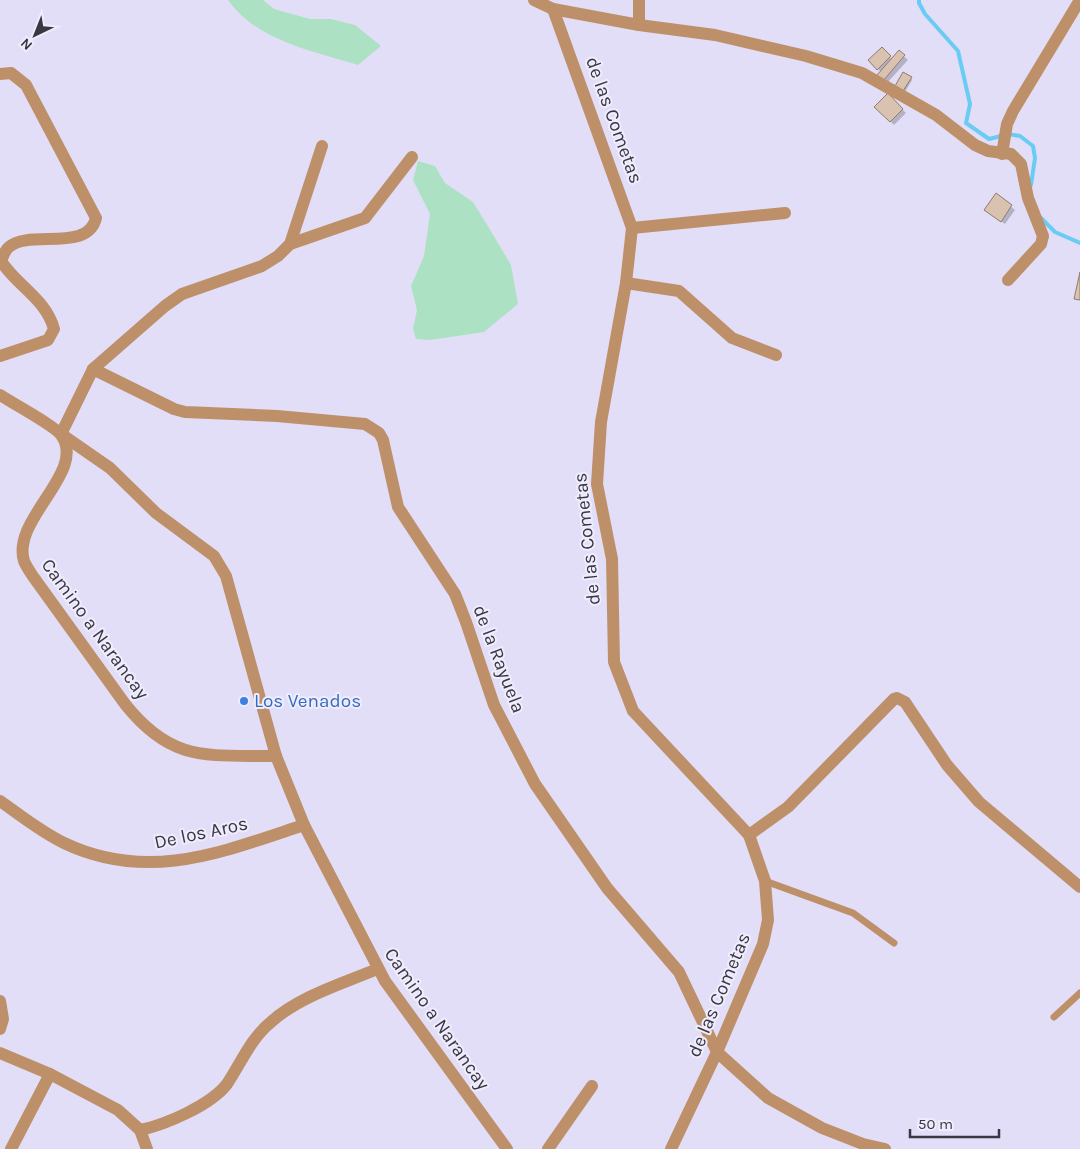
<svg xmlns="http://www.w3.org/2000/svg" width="1080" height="1149" viewBox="0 0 1080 1149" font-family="Karla,sans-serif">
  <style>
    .green { fill: #ade1c3 }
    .shadow { fill: #0003 }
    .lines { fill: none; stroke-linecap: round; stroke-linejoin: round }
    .stream { stroke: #6accf5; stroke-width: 4 }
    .building { fill: #d9c3b0; stroke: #907c6a }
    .lane { stroke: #be906a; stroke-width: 7 }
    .street { stroke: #be906a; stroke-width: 12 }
    .shop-dot { fill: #3f7fe0; stroke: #efedfd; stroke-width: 2 }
    .labels { text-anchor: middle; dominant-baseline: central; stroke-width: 4; stroke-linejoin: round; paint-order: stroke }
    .street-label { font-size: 19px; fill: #393741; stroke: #efedfd }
    .shop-label { font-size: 19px; fill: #366cbe; stroke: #efedfd; text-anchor: start }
  </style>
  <rect width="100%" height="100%" fill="#e2def8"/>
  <!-- green -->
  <g class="green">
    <path d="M 228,0 L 263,0 L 274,9 L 310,19 L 331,19 L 355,25 L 381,46 L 358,65 C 313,51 257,41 228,0 Z"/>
    <path d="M 418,161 L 435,166 L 445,183 L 473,202 L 489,228 L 511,265 L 518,304 L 484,332 L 430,340 L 416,339 L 413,329 L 417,310 L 411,286 L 424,256 L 430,214 L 413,180 Z"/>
  </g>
  <!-- shadow -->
  <g class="shadow">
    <path d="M 882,48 L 892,60 L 899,52 L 908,60 L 887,83 L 881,72 L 869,60 Z"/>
    <path d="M 911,78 L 912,80 L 905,92 L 898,88 Z"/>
    <path d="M 888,95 L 906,113 L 894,125 L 876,107 Z"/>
    <path d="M 996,195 L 1015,210 L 1005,224 L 989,213 Z"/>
  </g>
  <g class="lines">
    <!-- stream -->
    <g class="stream">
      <path d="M 919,0 L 919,3 L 925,14 L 958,51 L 970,104 L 966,123 L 989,139 L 1001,136"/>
      <path d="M 1008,134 L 1020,136 L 1033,146 L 1035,158 L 1031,185"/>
      <path d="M 1041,218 L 1055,232 L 1080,243"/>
    </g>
  </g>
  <!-- building -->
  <g class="building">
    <path d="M 882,47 L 891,56 L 877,70 L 868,60 Z"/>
    <path d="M 899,50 L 905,55 L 883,81 L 877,75 Z"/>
    <path d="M 903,72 L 912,77 L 903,91 L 895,86 Z"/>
    <path d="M 888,93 L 903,109 L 890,122 L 874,107 Z"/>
    <path d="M 996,193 L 1012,205 L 1001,222 L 984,210 Z"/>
    <path d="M 1080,272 L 1080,300 L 1074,299 Z"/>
  </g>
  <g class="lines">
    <!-- lane -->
    <g class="lane">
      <path d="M 765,881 L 853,913 L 894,943"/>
      <path d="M 1054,1017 L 1080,993"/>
    </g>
    <!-- street -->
    <g class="street">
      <path d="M 534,0 L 553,9 L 632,228 L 626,283 L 601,422 L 597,484 L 612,559 L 614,662 L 633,711 L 749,835 L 765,881 L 768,920 L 763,944 L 717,1052 L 671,1149"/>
      <path d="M 553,9 L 639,25 L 715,35 L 806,56 L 862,73 L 936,115 L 975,145 L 988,151 L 1011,154 L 1021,164 L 1028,198 L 1043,236 L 1041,244 L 1008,280"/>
      <path d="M 639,25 L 639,0"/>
      <path d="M 0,74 L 11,73 L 26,85 L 96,218 C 88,253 29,229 9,247 C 5,250 3,256 1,261 C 17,286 46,299 54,329 L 48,340 L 0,356"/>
      <path d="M 322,146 L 290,244 L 278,256 L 262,266 L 182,294 L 165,306 L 93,369 L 61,434 L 110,468 L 156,513 L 214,556 L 226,576 L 276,756 L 304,825 L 385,981 L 507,1149"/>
      <path d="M 1002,154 L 1007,124 L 1013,111 L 1080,0"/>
      <path d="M 632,228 L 785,213"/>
      <path d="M 290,244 L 365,218 L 412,157"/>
      <path d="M 626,283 L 679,291 L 732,338 L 776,355"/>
      <path d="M 93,369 L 174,409 L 185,412 L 277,416 L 365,424 L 379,433 L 383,440 L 398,507 L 455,594 L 466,622 L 494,705 L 535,784 L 607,888 L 679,972 L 717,1052 L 768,1098 L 822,1128 L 863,1144 L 885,1149"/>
      <path d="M 0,395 C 12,403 55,426 61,435 C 88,471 11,519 24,561 C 26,566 29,570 32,575 L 125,704 C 172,763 207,755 276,756"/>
      <path d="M 0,801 C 20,815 41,832 64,843 C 148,883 222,852 304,825"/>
      <path d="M 749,835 L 788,807 L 894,699 L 897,698 L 905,702 L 947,765 L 979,802 L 1080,887"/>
      <path d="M 0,1001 L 3,1019 L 0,1029"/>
      <path d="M 0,1053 L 50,1074 L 118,1110 L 140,1130 L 147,1149"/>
      <path d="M 140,1130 C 165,1125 211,1105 227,1084 C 241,1063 251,1038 271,1022 C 300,996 342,984 377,969"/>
      <path d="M 11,1149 L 50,1074"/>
      <path d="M 548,1149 L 592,1086"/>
    </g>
  </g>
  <!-- markers -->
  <circle class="shop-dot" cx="244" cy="701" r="5"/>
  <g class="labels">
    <!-- street labels -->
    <g class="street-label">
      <text transform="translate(614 120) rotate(70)">de las Cometas</text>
      <text transform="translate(587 539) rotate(-96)">de las Cometas</text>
      <text transform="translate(95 629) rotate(54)">Camino a Narancay</text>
      <text transform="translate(499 659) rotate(69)">de la Rayuela</text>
      <text transform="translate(201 833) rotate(-12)">De los Aros</text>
      <text transform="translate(719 995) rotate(-67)">de las Cometas</text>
      <text transform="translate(437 1019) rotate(55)">Camino a Narancay</text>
    </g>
    <!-- shop labels -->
    <g class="shop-label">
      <text x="254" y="701">Los Venados</text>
    </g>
  </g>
  <!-- north arrow -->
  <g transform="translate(35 35) rotate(223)" stroke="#efedfd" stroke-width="4" paint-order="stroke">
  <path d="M0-4L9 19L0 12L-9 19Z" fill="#393741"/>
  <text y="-8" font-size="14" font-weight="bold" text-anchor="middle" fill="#393741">N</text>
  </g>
  <!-- scale -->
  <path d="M910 1129v8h89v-8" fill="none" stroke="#393741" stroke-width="2.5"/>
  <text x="918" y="1129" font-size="15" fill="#393741" stroke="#efedfd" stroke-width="4" paint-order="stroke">50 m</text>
</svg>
